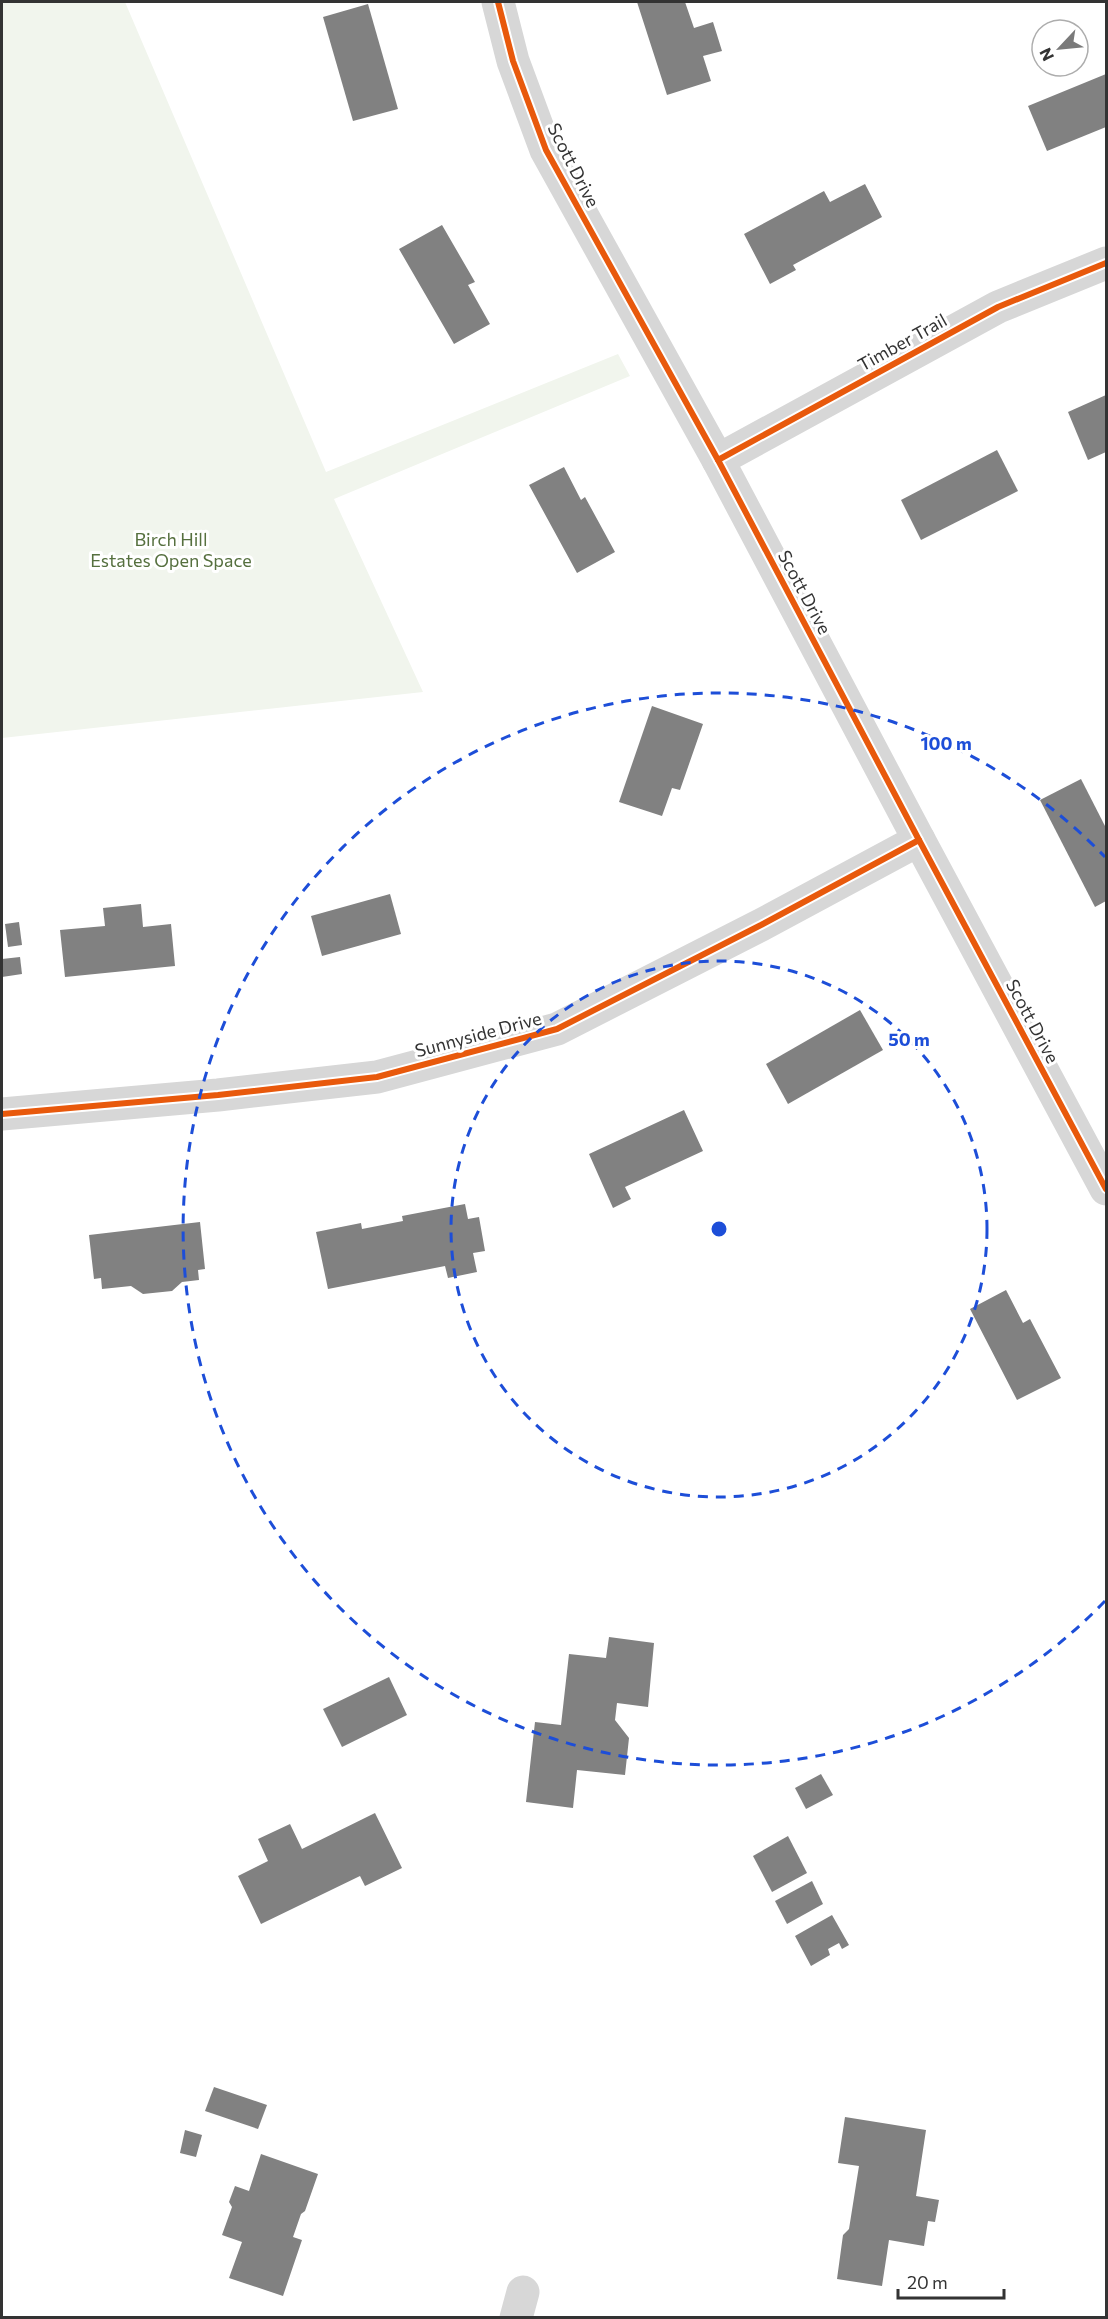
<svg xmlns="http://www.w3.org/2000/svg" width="1108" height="2319" viewBox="0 0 1108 2319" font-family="Commissioner,sans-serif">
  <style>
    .green { fill: #f1f5ed }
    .building { fill: #818181 }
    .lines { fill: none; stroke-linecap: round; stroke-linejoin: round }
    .minor { stroke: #d7d7d7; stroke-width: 33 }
    .cycleway-casing { stroke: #fff; stroke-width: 10 }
    .cycleway { stroke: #e8590c; stroke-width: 6 }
    .ring { fill: none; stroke: #1d4ed8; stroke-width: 3; stroke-dasharray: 10 8 }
    .labels { text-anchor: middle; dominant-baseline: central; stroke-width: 6; stroke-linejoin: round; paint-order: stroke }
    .street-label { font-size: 18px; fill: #333; stroke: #fff }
    .park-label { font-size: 18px; fill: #56703f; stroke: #fff }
    .centre { fill: #1d4ed8; stroke: #fff; stroke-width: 3 }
    .ring-label { font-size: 18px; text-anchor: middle; font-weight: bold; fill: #1d4ed8; stroke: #fff; stroke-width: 6; stroke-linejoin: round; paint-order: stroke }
  </style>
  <rect width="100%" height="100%" fill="#fff"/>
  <!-- green -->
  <path class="green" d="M 2,2 L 125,2 L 326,472 L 618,354 L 630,376 L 334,499 L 423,692 L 2,738 Z"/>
  <!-- building -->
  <g class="building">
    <path d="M 637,2 L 685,2 L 694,28 L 713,22 L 722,51 L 703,56 L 711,81 L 667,95 Z"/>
    <path d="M 368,4 L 398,109 L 353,121 L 323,17 Z"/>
    <path d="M 1106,74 L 1106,127 L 1047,151 L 1028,106 Z"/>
    <path d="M 865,184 L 882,217 L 793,265 L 796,270 L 770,284 L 744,234 L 824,191 L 830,202 Z"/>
    <path d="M 442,225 L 475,282 L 468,285 L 490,324 L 454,344 L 399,249 Z"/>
    <path d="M 1106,395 L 1106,452 L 1088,460 L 1068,412 Z"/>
    <path d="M 997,450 L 1018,491 L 921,540 L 901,500 Z"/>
    <path d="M 564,467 L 581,500 L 585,497 L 615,552 L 577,573 L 529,485 Z"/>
    <path d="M 652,706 L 703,724 L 680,790 L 672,788 L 662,816 L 619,802 Z"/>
    <path d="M 1081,779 L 1106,828 L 1106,901 L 1095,907 L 1040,800 Z"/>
    <path d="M 390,894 L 401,934 L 322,956 L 311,916 Z"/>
    <path d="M 141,904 L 143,927 L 171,924 L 175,966 L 65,977 L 60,930 L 105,926 L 103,908 Z"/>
    <path d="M 19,922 L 22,945 L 8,947 L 5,924 Z"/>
    <path d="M 20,957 L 22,974 L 2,977 L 2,959 Z"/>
    <path d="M 860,1010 L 883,1050 L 788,1104 L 766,1064 Z"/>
    <path d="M 684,1110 L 703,1151 L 625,1187 L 631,1199 L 613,1208 L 589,1154 Z"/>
    <path d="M 465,1204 L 468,1219 L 479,1217 L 485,1251 L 473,1253 L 477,1272 L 448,1278 L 445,1266 L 328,1289 L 316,1232 L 361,1223 L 362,1229 L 403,1221 L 402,1216 Z"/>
    <path d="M 200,1222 L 205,1269 L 198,1270 L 199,1280 L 182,1282 L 172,1291 L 143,1294 L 131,1286 L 102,1289 L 101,1278 L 94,1279 L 89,1235 Z"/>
    <path d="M 1006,1290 L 1023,1323 L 1030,1319 L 1061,1378 L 1017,1400 L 970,1309 Z"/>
    <path d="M 609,1637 L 654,1643 L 648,1707 L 617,1703 L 615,1720 L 629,1738 L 625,1775 L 577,1770 L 573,1808 L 526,1802 L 535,1722 L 561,1725 L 569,1654 L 606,1658 Z"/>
    <path d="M 389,1677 L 407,1715 L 342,1747 L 323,1709 Z"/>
    <path d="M 821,1774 L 833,1795 L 806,1809 L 795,1788 Z"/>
    <path d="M 375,1813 L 402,1868 L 365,1886 L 360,1876 L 261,1924 L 238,1876 L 268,1861 L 258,1839 L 290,1824 L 302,1849 Z"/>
    <path d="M 788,1836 L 807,1873 L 772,1892 L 753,1856 Z"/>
    <path d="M 812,1881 L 823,1904 L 787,1924 L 775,1901 Z"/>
    <path d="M 832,1915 L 849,1945 L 842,1949 L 839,1943 L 828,1949 L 830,1955 L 811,1966 L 795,1936 Z"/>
    <path d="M 214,2087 L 267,2105 L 258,2129 L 205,2111 Z"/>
    <path d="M 845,2117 L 926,2130 L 916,2196 L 939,2200 L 935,2222 L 928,2221 L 924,2246 L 889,2240 L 882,2286 L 837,2279 L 843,2235 L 849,2229 L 859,2166 L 838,2163 Z"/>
    <path d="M 185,2130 L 202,2135 L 196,2157 L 180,2153 Z"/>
    <path d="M 261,2154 L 318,2174 L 305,2211 L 301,2214 L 293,2237 L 302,2240 L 283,2296 L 229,2278 L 242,2242 L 222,2235 L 232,2207 L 229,2202 L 235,2186 L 249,2191 Z"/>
  </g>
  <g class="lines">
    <!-- minor -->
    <g class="minor">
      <path d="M 498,2 L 513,61 L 546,150 L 718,460 L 919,840 L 1106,1189"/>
      <path d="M 718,460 L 998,307 L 1106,263"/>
      <path d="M 2,1114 L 218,1095 L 377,1077 L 557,1029 L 761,925 L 919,840"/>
      <path d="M 516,2318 L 523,2292"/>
    </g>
    <defs>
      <g id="cycleway">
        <path d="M 498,2 L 513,61 L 546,150 L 718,460 L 919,840 L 1106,1189"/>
        <path d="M 718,460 L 998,307 L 1106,263"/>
        <path d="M 2,1114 L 218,1095 L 377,1077 L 557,1029 L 761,925 L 919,840"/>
      </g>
    </defs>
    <!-- cycleway casing -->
    <use href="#cycleway" class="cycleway-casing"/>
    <!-- cycleway -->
    <use href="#cycleway" class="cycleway"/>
  </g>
  <!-- distance rings -->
  <g class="ring">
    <circle cx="719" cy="1229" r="268"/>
    <path d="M1105 1601A536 536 0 1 1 1105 857"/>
  </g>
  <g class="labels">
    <!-- street labels -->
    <g class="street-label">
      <text transform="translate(574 165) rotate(63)">Scott Drive</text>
      <text transform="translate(902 342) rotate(-29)">Timber Trail</text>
      <text transform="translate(805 592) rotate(62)">Scott Drive</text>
      <text transform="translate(1033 1021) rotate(62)">Scott Drive</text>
      <text transform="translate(478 1034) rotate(-15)">Sunnyside Drive</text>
    </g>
    <!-- park labels -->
    <g class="park-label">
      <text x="171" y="539">Birch Hill<tspan x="171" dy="21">Estates Open Space</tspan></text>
    </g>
  </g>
  <circle cx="719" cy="1229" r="9" class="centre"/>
  <g class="ring-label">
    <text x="946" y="750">100 m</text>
    <text x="909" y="1046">50 m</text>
  </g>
  <!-- border -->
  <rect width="1108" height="2319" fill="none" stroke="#333333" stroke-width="6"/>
  <!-- north arrow -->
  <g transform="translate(1060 48) rotate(244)"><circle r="28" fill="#ffffff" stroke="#adadad" stroke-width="1.5"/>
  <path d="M0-4.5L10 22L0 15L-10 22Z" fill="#7a7a7a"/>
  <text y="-9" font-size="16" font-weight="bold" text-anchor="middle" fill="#333333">N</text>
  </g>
  <!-- scale -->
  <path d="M898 2289v9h106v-9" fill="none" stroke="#333333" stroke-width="3"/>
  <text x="907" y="2289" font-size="18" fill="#333333" stroke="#ffffff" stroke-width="4.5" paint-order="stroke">20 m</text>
</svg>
